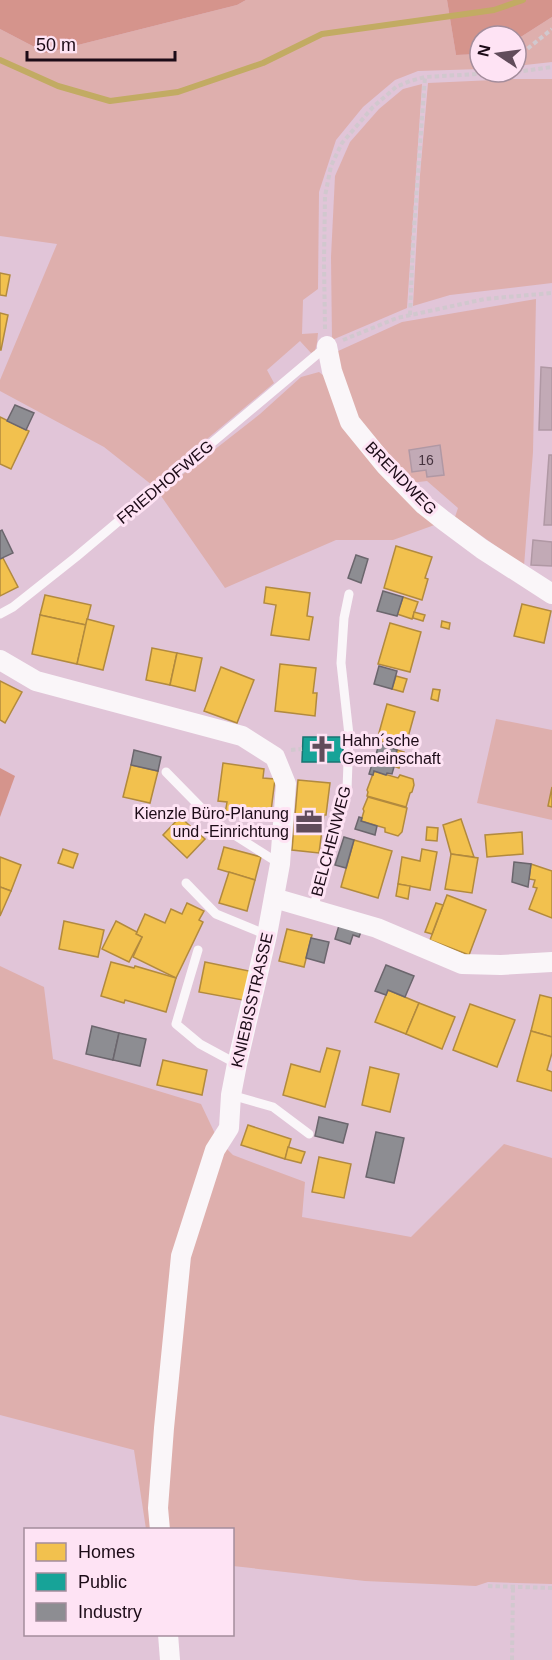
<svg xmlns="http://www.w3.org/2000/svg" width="552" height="1660" viewBox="0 0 552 1660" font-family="Helvetica,sans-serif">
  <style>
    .green { fill: #deafad }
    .forest { fill: #d5948c }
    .homes { fill: #f2c14e; stroke: #b28a3e; stroke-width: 1.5 }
    .public { fill: #17a398; stroke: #187571; stroke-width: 1.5 }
    .industry { fill: #8d8d92; stroke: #6b666d; stroke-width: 1.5 }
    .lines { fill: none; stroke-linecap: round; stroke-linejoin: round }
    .stream { stroke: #c2ab63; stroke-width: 6 }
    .building { fill: #c2aab6; stroke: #b098a4; stroke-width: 1.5 }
    .path { stroke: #d1c8ce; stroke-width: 4; stroke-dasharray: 4.5 3; stroke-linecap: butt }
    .service { stroke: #faf6f9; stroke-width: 9 }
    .minor { stroke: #faf6f9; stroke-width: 20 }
    .labels { text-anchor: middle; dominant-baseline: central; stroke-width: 6; stroke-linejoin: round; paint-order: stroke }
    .number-label { font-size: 14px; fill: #46333f }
    .street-label { font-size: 16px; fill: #1c0b17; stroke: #fee3f4 }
    .poi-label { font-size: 16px; fill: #1c0b17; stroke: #fee3f4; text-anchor: start }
  </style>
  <rect width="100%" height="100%" fill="#e1c5d8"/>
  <!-- green -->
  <g class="green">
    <path d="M 246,0 L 447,0 L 456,55 L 480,54 L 480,69 L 418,71 L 395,80 L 363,107 L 336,140 L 319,192 L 318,289 L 303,300 L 302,334 L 318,333 L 317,343 L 315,351 L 311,353 L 300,341 L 267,370 L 274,383 L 152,485 L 104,447 L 0,391 L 0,380 L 57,244 L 0,236 L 0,29 L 46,53 L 237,5 Z"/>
    <path d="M 552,17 L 552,62 L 516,66 L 516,40 Z"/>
    <path d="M 515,79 L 552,79 L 552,283 L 450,295 L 413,306 L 420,175 L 428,83 Z"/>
    <path d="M 422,84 L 407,308 L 332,340 L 331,257 L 335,176 L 350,142 L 379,109 L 403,89 Z"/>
    <path d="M 536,299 L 533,452 L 524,566 L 455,517 L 458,508 L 427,481 L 410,483 L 356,418 L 336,352 L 402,322 Z"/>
    <path d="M 319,372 L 324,376 L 440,523 L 393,540 L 336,540 L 225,588 L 159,493 L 260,414 L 301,377 Z"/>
    <path d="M 496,719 L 552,730 L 552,820 L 477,803 Z"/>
    <path d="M 0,966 L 44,987 L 53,1059 L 201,1104 L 218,1140 L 233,1155 L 305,1182 L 302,1217 L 411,1237 L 504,1144 L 552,1158 L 552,1584 L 488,1582 L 476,1586 L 365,1581 L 233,1566 L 232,1530 L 146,1529 L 134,1450 L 0,1415 Z"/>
  </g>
  <!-- forest -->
  <g class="forest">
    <path d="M 0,0 L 246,0 L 237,5 L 46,53 L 0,29 Z"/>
    <path d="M 447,0 L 552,0 L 552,17 L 516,40 L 516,36 L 480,36 L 480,54 L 456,55 Z"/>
    <path d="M 0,768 L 15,776 L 0,817 Z"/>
  </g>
  <!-- homes -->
  <g class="homes">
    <path d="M 0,273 L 10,275 L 6,296 L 0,295 Z"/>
    <path d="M 0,313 L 8,315 L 1,350 L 0,350 Z"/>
    <path d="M 0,417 L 29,431 L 11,469 L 0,464 Z"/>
    <path d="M 396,546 L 432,557 L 425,578 L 428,579 L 422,600 L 384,588 Z"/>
    <path d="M 3,558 L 18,587 L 0,596 L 0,559 Z"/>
    <path d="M 266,587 L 310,593 L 307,616 L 313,617 L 309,640 L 271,635 L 276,605 L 264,603 Z"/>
    <path d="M 45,595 L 91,605 L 86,625 L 40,615 Z"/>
    <path d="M 403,597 L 418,602 L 412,619 L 397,614 Z"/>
    <path d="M 522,604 L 551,611 L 544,643 L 514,636 Z"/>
    <path d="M 414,612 L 425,615 L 423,621 L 413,618 Z"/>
    <path d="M 40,615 L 86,625 L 77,664 L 32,654 Z"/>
    <path d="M 87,619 L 114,626 L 103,670 L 77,664 Z"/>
    <path d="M 442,621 L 450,623 L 449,629 L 441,627 Z"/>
    <path d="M 390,623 L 421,632 L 410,672 L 378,664 Z"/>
    <path d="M 152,648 L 177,653 L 170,685 L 146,680 Z"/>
    <path d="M 177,653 L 202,658 L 195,691 L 170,685 Z"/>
    <path d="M 280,664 L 316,668 L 313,693 L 317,693 L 315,716 L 275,711 Z"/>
    <path d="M 221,667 L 254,680 L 237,723 L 204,711 Z"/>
    <path d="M 396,676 L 407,679 L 403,692 L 392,689 Z"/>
    <path d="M 0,681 L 22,692 L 5,723 L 0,720 Z"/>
    <path d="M 433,689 L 440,690 L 438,701 L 431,699 Z"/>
    <path d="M 387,704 L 415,712 L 405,748 L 377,740 Z"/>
    <path d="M 397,750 L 404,752 L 399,768 L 393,766 Z"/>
    <path d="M 223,763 L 264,769 L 263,778 L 275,779 L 270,819 L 225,814 L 227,802 L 218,801 Z"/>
    <path d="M 131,765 L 158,771 L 150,803 L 123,797 Z"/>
    <path d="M 374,771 L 398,778 L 400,775 L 413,779 L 414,785 L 412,792 L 410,793 L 406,807 L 367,796 L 368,792 L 367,790 Z"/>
    <path d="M 298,780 L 330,783 L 326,815 L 324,815 L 319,853 L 292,850 Z"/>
    <path d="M 552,787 L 552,807 L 548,806 Z"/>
    <path d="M 368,797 L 407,808 L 402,832 L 398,836 L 385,832 L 385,828 L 361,821 L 364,811 L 363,809 Z"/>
    <path d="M 180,817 L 205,839 L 187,858 L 163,835 Z"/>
    <path d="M 461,819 L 474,857 L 451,854 L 443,825 Z"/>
    <path d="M 427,827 L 438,828 L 437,841 L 426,840 Z"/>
    <path d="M 522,832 L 523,854 L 487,857 L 485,835 Z"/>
    <path d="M 354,840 L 392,851 L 378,898 L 341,887 Z"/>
    <path d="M 224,847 L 261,857 L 255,880 L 218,869 Z"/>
    <path d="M 63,849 L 78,854 L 73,868 L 58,863 Z"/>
    <path d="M 422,849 L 437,852 L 430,890 L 398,884 L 402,857 L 420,861 Z"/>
    <path d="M 451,854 L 478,858 L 472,893 L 445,889 Z"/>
    <path d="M 0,857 L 21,865 L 11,891 L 0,887 Z"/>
    <path d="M 531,864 L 552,871 L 552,918 L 529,909 L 537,888 L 533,887 L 535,880 L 529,879 Z"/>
    <path d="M 229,872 L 255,880 L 247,911 L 219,903 Z"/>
    <path d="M 398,884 L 410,886 L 408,899 L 396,896 Z"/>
    <path d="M 0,887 L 11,891 L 0,916 Z"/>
    <path d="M 447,895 L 486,910 L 469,955 L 430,940 Z"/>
    <path d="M 187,903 L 204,911 L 199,920 L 203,922 L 176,978 L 133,957 L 142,937 L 136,934 L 145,914 L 165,923 L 171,909 L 182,914 Z"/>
    <path d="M 436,903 L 443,905 L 432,934 L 425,932 Z"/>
    <path d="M 64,921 L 104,930 L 98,957 L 59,949 Z"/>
    <path d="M 116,921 L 137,932 L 136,934 L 142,937 L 129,962 L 102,949 Z"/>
    <path d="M 287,929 L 312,935 L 304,967 L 279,961 Z"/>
    <path d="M 111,962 L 134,968 L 135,966 L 176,978 L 166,1012 L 125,1000 L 124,1003 L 101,996 Z"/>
    <path d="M 205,962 L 254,972 L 248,1001 L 199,992 Z"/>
    <path d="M 388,990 L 419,1003 L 406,1034 L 375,1022 Z"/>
    <path d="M 540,995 L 552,998 L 552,1037 L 531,1031 Z"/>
    <path d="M 419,1003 L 455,1017 L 442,1049 L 406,1034 Z"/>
    <path d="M 470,1004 L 515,1020 L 497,1067 L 453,1050 Z"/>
    <path d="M 531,1031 L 552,1037 L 552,1053 L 547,1070 L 552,1072 L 552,1091 L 517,1081 Z"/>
    <path d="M 327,1048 L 340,1051 L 325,1107 L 283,1095 L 291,1064 L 320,1072 Z"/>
    <path d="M 163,1060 L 207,1070 L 202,1095 L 157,1085 Z"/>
    <path d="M 370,1067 L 399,1074 L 390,1112 L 362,1105 Z"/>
    <path d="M 248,1125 L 291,1139 L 285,1159 L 241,1145 Z"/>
    <path d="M 288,1147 L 305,1152 L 301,1163 L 285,1159 Z"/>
    <path d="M 319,1157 L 351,1164 L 344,1198 L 312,1192 Z"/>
  </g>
  <!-- public -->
  <path class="public" d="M 303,737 L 343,737 L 343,762 L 302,762 Z"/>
  <!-- industry -->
  <g class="industry">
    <path d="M 15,405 L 34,413 L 26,430 L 7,421 Z"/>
    <path d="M 2,530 L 13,553 L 0,559 L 0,531 Z"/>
    <path d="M 356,555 L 368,559 L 361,583 L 348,578 Z"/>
    <path d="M 383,591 L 403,597 L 397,616 L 377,611 Z"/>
    <path d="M 379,666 L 397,671 L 392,689 L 374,684 Z"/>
    <path d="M 379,744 L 397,750 L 393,766 L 374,761 Z"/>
    <path d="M 134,750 L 161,757 L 158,771 L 131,765 Z"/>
    <path d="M 373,761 L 394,767 L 392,774 L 387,773 L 386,775 L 374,771 L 373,775 L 369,774 Z"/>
    <path d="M 359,817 L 362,818 L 361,821 L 377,826 L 375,835 L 355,829 Z"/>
    <path d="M 344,837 L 354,840 L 346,868 L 335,865 Z"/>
    <path d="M 514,862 L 531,864 L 528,887 L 512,882 Z"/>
    <path d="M 340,922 L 362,929 L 359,937 L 353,935 L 350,944 L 335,939 Z"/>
    <path d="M 311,938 L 329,942 L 324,963 L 306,958 Z"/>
    <path d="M 386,965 L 414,976 L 405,997 L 388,990 L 386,995 L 375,991 Z"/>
    <path d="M 92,1026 L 119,1033 L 113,1060 L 86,1054 Z"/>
    <path d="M 119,1033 L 146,1039 L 140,1066 L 113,1060 Z"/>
    <path d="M 319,1117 L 348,1124 L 343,1143 L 315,1136 Z"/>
    <path d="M 376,1132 L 404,1138 L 394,1183 L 366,1177 Z"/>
  </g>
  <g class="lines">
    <!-- stream -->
    <path class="stream" d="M 0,60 L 58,86 L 110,101 L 178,92 L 263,63 L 322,34 L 494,10 L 523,0"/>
  </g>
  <!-- building -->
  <g class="building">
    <path d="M 541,367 L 552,368 L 552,430 L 539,430 Z"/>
    <path d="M 440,445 L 444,475 L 427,477 L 426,470 L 412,472 L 409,450 Z"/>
    <path d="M 549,455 L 552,455 L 552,525 L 544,525 Z"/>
    <path d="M 533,540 L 552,542 L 552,566 L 531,565 Z"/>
  </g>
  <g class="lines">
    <!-- path -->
    <g class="path">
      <path d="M 516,58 L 552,29"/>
      <path d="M 516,72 L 552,67"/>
      <path d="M 410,315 L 413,242 L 425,77"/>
      <path d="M 325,329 L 324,262 L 325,196 L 331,166 L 342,143 L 373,107 L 396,87 L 410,81 L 425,77 L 513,72"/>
      <path d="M 343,340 L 397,318 L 485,299 L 552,293"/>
      <path d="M 291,750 L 302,749"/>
      <path d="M 488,1586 L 552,1588"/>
      <path d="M 512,1660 L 513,1587"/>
    </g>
    <!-- service -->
    <g class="service">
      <path d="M 0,614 L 13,607 L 76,557 L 327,346"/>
      <path d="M 166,772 L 217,824 L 280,864"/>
      <path d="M 186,883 L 216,914 L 267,935"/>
      <path d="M 313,909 L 347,790 L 349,735 L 341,663 L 344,618 L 349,594"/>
      <path d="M 198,950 L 176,1024 L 200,1044 L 237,1064"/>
      <path d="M 231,1095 L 273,1107 L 309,1134"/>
    </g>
    <!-- minor -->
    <g class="minor">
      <path d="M 327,346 L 332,371 L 350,422 L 385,465 L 424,505 L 443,520 L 482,549 L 552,594"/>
      <path d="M 0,660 L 36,681 L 242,736 L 275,757 L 286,784 L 280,864 L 267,935 L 237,1064 L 231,1095 L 229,1128 L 215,1150 L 181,1256 L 164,1428 L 158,1508 L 160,1530"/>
      <path d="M 274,898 L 377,928 L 462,964 L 501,965 L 552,962"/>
      <path d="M 168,1634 L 170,1660"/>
    </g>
  </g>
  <!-- icons -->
  <defs>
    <symbol id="church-bare" viewBox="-9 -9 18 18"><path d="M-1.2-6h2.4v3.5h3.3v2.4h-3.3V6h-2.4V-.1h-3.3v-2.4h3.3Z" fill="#614c5b" stroke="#fee3f4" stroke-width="2.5" paint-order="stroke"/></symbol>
    <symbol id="office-bare" viewBox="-9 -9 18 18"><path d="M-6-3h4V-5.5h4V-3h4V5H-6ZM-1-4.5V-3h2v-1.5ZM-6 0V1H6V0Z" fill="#614c5b" stroke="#fee3f4" stroke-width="2.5" paint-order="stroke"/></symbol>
  </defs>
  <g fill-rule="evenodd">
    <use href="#church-bare" x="303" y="730" width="38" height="38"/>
    <use href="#office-bare" x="290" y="803" width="38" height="38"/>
  </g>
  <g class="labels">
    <!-- number labels -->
    <g class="number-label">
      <text x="426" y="460">16</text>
    </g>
    <!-- street labels -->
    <g class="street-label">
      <text transform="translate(401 478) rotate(46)">BRENDWEG</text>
      <text transform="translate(165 482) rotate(-40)">FRIEDHOFWEG</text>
      <text transform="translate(331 841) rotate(-75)">BELCHENWEG</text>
      <text transform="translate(252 1000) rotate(-77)">KNIEBISSTRASSE</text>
    </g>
    <!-- poi labels -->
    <g class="poi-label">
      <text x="342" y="740">Hahn´sche<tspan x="342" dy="18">Gemeinschaft</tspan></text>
      <text x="289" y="813" text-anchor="end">Kienzle Büro-Planung<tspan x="289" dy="18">und -Einrichtung</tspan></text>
    </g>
  </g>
  <!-- legend -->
  <rect x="24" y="1528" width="210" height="108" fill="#fee3f4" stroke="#a48d9c" stroke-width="1.5"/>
  <rect x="36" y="1543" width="30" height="18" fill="#f2c14e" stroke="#a48d9c" stroke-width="1.5"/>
  <text x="78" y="1558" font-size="18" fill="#1c0b17">Homes</text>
  <rect x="36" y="1573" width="30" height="18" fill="#17a398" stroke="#a48d9c" stroke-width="1.5"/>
  <text x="78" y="1588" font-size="18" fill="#1c0b17">Public</text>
  <rect x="36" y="1603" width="30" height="18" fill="#8d8d92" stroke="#a48d9c" stroke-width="1.5"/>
  <text x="78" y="1618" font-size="18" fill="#1c0b17">Industry</text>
  <!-- north arrow -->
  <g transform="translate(498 54) rotate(283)"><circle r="28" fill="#fee3f4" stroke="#a48d9c" stroke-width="1.5"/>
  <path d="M0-4.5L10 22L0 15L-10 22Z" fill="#614c5b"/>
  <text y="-9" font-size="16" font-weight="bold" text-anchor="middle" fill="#1c0b17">N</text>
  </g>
  <!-- scale -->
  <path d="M27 51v9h148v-9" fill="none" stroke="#1c0b17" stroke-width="3"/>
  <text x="36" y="51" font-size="18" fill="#1c0b17" stroke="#fee3f4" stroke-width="4.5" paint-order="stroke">50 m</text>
</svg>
